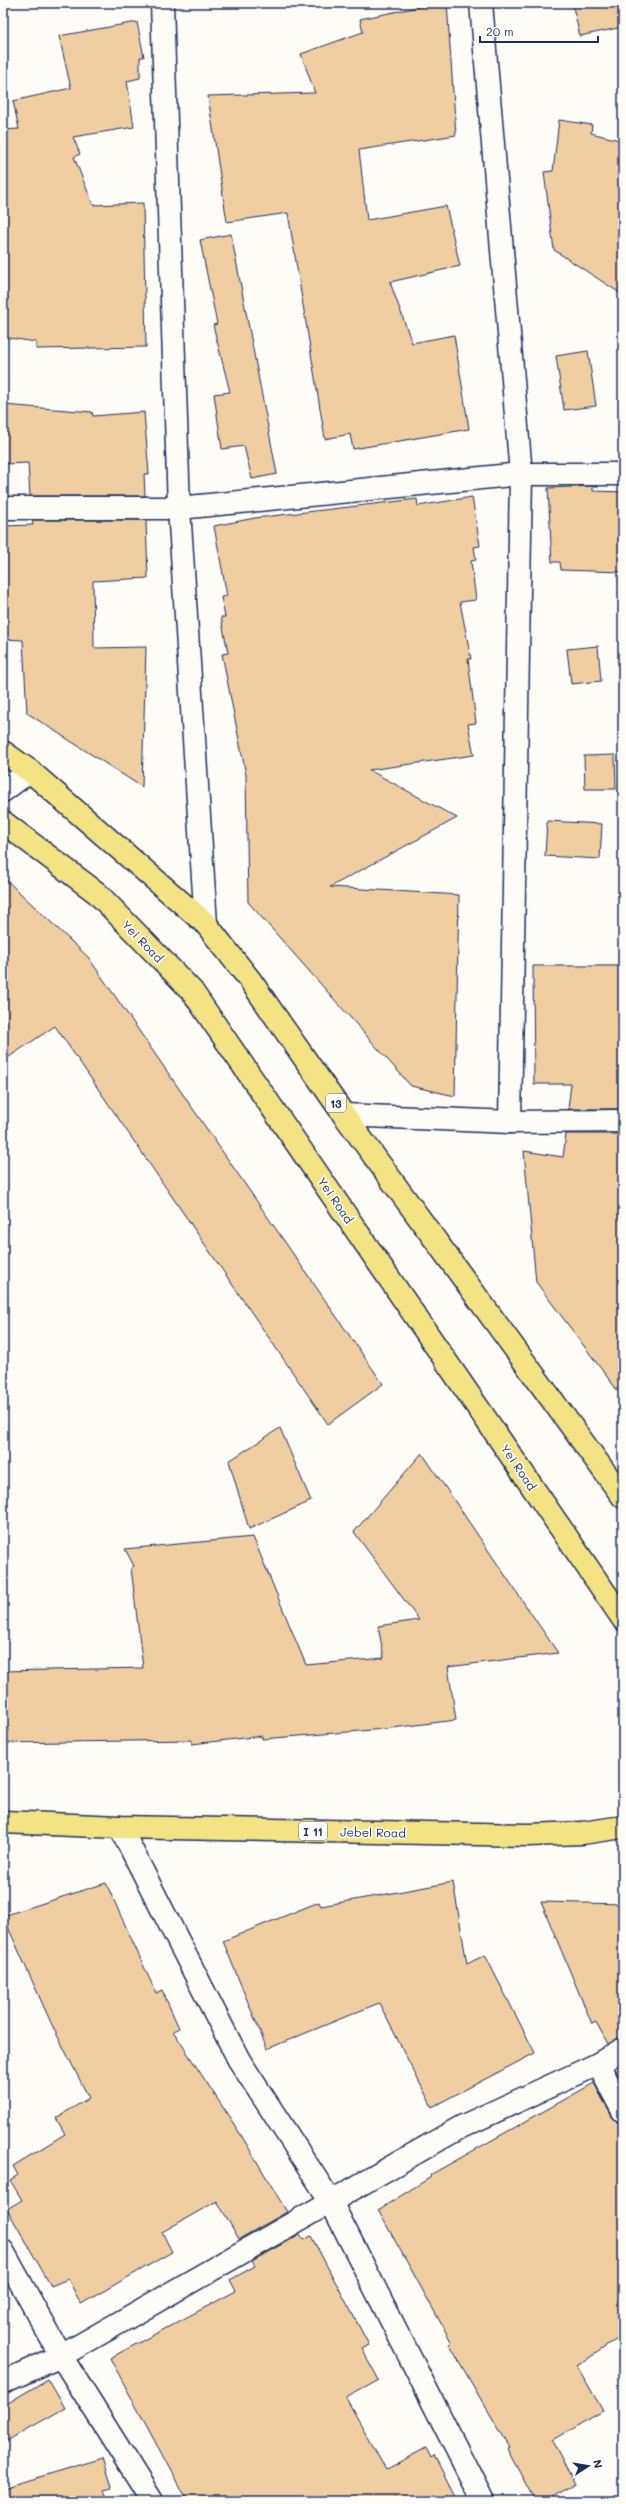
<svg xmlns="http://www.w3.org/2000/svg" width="626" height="2504" viewBox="0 0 626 2504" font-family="Mali,sans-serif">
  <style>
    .building { fill: #f1cea2; stroke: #1b2f5e }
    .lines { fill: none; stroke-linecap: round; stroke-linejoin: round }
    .minor-casing { stroke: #1b2f5e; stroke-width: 25 }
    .major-casing { stroke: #1b2f5e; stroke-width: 25 }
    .minor { stroke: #fdfcf7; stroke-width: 22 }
    .major { stroke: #f4e382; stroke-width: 22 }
    .labels { text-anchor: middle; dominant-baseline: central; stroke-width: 3.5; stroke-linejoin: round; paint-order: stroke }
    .shield { fill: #fdfcf7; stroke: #5f6c8c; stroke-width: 1 }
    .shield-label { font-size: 11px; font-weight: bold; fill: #1b2f5e }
    .street-label { font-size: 12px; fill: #1b2f5e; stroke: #fdfcf7 }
  </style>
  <rect width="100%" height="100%" fill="#fdfcf7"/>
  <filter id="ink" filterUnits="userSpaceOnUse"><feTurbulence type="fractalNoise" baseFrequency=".025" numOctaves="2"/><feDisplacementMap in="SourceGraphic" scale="8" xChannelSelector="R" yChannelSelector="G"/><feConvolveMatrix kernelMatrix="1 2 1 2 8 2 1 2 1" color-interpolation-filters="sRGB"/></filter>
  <g filter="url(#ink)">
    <!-- building -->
    <g class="building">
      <path d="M 438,3 L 447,3 L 456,135 L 359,150 L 367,220 L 446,206 L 460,266 L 390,282 L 412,343 L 454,335 L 469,429 L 353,449 L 350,434 L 325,439 L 288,213 L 227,222 L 208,96 L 315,93 L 301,54 L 363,32 L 360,19 Z"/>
      <path d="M 572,3 L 623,3 L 623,27 L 580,36 Z"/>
      <path d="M 137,22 L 144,57 L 140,57 L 140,78 L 127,81 L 134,127 L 73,137 L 80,154 L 74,157 L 93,205 L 143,203 L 146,347 L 36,349 L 36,342 L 3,337 L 3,130 L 19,129 L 13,101 L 71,88 L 59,36 Z"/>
      <path d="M 559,120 L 592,125 L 591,133 L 623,141 L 623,295 L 554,250 L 544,172 L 553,171 Z"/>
      <path d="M 231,234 L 277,474 L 252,479 L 244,446 L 222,449 L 214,394 L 230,392 L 213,325 L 217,324 L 200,240 Z"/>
      <path d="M 588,351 L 596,406 L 564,410 L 556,356 Z"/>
      <path d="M 3,405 L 92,412 L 93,416 L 144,412 L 149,474 L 144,474 L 145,496 L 30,496 L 28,463 L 3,464 Z"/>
      <path d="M 593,486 L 593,491 L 623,492 L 623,572 L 561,570 L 560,562 L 552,562 L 548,488 Z"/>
      <path d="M 472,497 L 480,546 L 474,547 L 476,560 L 471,561 L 476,600 L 460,602 L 471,659 L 468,659 L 476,723 L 468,724 L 474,755 L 369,770 L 457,818 L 330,887 L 459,895 L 455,1096 L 411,1086 L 248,902 L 246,775 L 222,654 L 228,653 L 221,617 L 225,617 L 221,597 L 227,596 L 214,526 L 255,518 L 417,499 L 418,506 Z"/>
      <path d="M 32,520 L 146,520 L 148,578 L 93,581 L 94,648 L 146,647 L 142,787 L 27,713 L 23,640 L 3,639 L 3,526 L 33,525 Z"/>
      <path d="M 598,646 L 601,681 L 571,684 L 567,649 Z"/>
      <path d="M 615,755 L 616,789 L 585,789 L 584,756 Z"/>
      <path d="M 547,821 L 602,824 L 600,859 L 545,856 Z"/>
      <path d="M 3,877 L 88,957 L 383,1384 L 328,1424 L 55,1026 L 3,1061 Z"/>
      <path d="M 533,966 L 623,966 L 623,1084 L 619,1084 L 619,1109 L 568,1109 L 571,1084 L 534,1084 Z"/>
      <path d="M 566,1134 L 620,1134 L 620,1155 L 623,1155 L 623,1398 L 536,1282 L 524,1151 L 563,1157 Z"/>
      <path d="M 280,1428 L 311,1501 L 249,1529 L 229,1461 Z"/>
      <path d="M 422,1453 L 558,1653 L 448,1667 L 456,1720 L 384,1729 L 262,1739 L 262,1736 L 192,1744 L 192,1740 L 3,1743 L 3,1671 L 143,1668 L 131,1568 L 134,1566 L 125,1549 L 253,1537 L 306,1665 L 384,1658 L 378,1626 L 419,1620 L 354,1532 Z"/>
      <path d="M 453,1882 L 467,1964 L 485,1955 L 535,2053 L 432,2107 L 379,2003 L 267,2049 L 223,1941 L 319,1902 L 321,1906 Z"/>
      <path d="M 106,1883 L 156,1993 L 162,1990 L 179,2028 L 173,2031 L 241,2135 L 287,2212 L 239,2239 L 217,2201 L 162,2232 L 172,2252 L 81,2304 L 68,2279 L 51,2286 L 7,2209 L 22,2200 L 10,2180 L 18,2175 L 13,2166 L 65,2134 L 56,2118 L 89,2098 L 52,2025 L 3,1916 Z"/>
      <path d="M 541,1902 L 623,1904 L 623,2037 L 608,2044 L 596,2022 L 592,2024 Z"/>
      <path d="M 623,2064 L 623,2084 L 616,2071 Z"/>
      <path d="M 594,2083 L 612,2117 L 617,2122 L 623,2123 L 623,2335 L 577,2366 L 603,2411 L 552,2440 L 575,2484 L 544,2501 L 535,2501 L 507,2449 L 509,2448 L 449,2344 L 452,2343 L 378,2210 L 431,2177 L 430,2175 Z"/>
      <path d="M 300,2234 L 304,2240 L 311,2236 L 369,2345 L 362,2349 L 379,2380 L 346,2398 L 386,2469 L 426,2448 L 431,2458 L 434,2456 L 457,2501 L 187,2501 L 110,2358 L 236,2291 L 230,2280 L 255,2266 L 252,2261 Z"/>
      <path d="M 48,2379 L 65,2408 L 3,2443 L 3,2406 Z"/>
      <path d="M 103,2458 L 112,2487 L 104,2489 L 108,2501 L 3,2501 L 3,2488 Z"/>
    </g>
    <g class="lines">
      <defs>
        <g id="minor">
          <path d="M 162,3 L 179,508 L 206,924"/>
          <path d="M 481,3 L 521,474 L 510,1122"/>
          <path d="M 3,508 L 179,508 L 521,474 L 623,474"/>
          <path d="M 3,791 L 30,771"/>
          <path d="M 344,1115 L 510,1122 L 623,1121"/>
          <path d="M 120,1827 L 239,2060 L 330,2200 L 483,2501"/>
          <path d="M 598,2064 L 623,2111"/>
          <path d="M 3,2251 L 61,2356 L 152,2501"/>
          <path d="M 3,2382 L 61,2356 L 461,2127 L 598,2064 L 623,2049"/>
        </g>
        <g id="major">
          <path d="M 3,752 L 30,771 L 206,924 L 250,980 L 344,1115 L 623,1497"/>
          <path d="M 3,822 L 97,893 L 192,991 L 623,1619"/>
          <path d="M 3,1822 L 120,1827 L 528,1835 L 582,1833 L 623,1827"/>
        </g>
      </defs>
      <!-- minor casing -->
      <use href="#minor" class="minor-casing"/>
      <!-- major casing -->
      <use href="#major" class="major-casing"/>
      <!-- minor -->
      <use href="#minor" class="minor"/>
      <!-- major -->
      <use href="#major" class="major"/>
    </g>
  </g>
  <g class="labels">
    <!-- shield labels -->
    <g class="shield">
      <rect x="326" y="1094" width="20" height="18" rx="3"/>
      <rect x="299" y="1822" width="28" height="18" rx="3"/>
    </g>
    <g class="shield-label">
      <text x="336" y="1103">13</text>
      <text x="313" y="1831">I 11</text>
    </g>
    <!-- street labels -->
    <g class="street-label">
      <text transform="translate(143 941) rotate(46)">Yei Road</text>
      <text transform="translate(336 1200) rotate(56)">Yei Road</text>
      <text transform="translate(519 1467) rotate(56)">Yei Road</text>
      <text transform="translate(373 1832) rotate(1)">Jebel Road</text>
    </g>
  </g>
  <!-- margin -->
  <rect width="626" height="2504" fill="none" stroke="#fdfcf7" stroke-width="16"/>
  <rect x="8" y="8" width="610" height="2488" fill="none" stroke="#1b2f5e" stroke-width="1.5" filter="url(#ink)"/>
  <!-- north arrow -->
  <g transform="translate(588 2466) rotate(78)" stroke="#fdfcf7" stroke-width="3" paint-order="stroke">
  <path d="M0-3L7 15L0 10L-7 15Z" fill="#1b2f5e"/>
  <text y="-6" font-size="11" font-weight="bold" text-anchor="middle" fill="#1b2f5e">N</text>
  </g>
  <!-- scale -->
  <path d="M480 36v6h118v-6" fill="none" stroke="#1b2f5e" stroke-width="2"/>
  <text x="486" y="36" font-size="12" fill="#1b2f5e" stroke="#fdfcf7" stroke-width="3" paint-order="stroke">20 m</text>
</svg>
